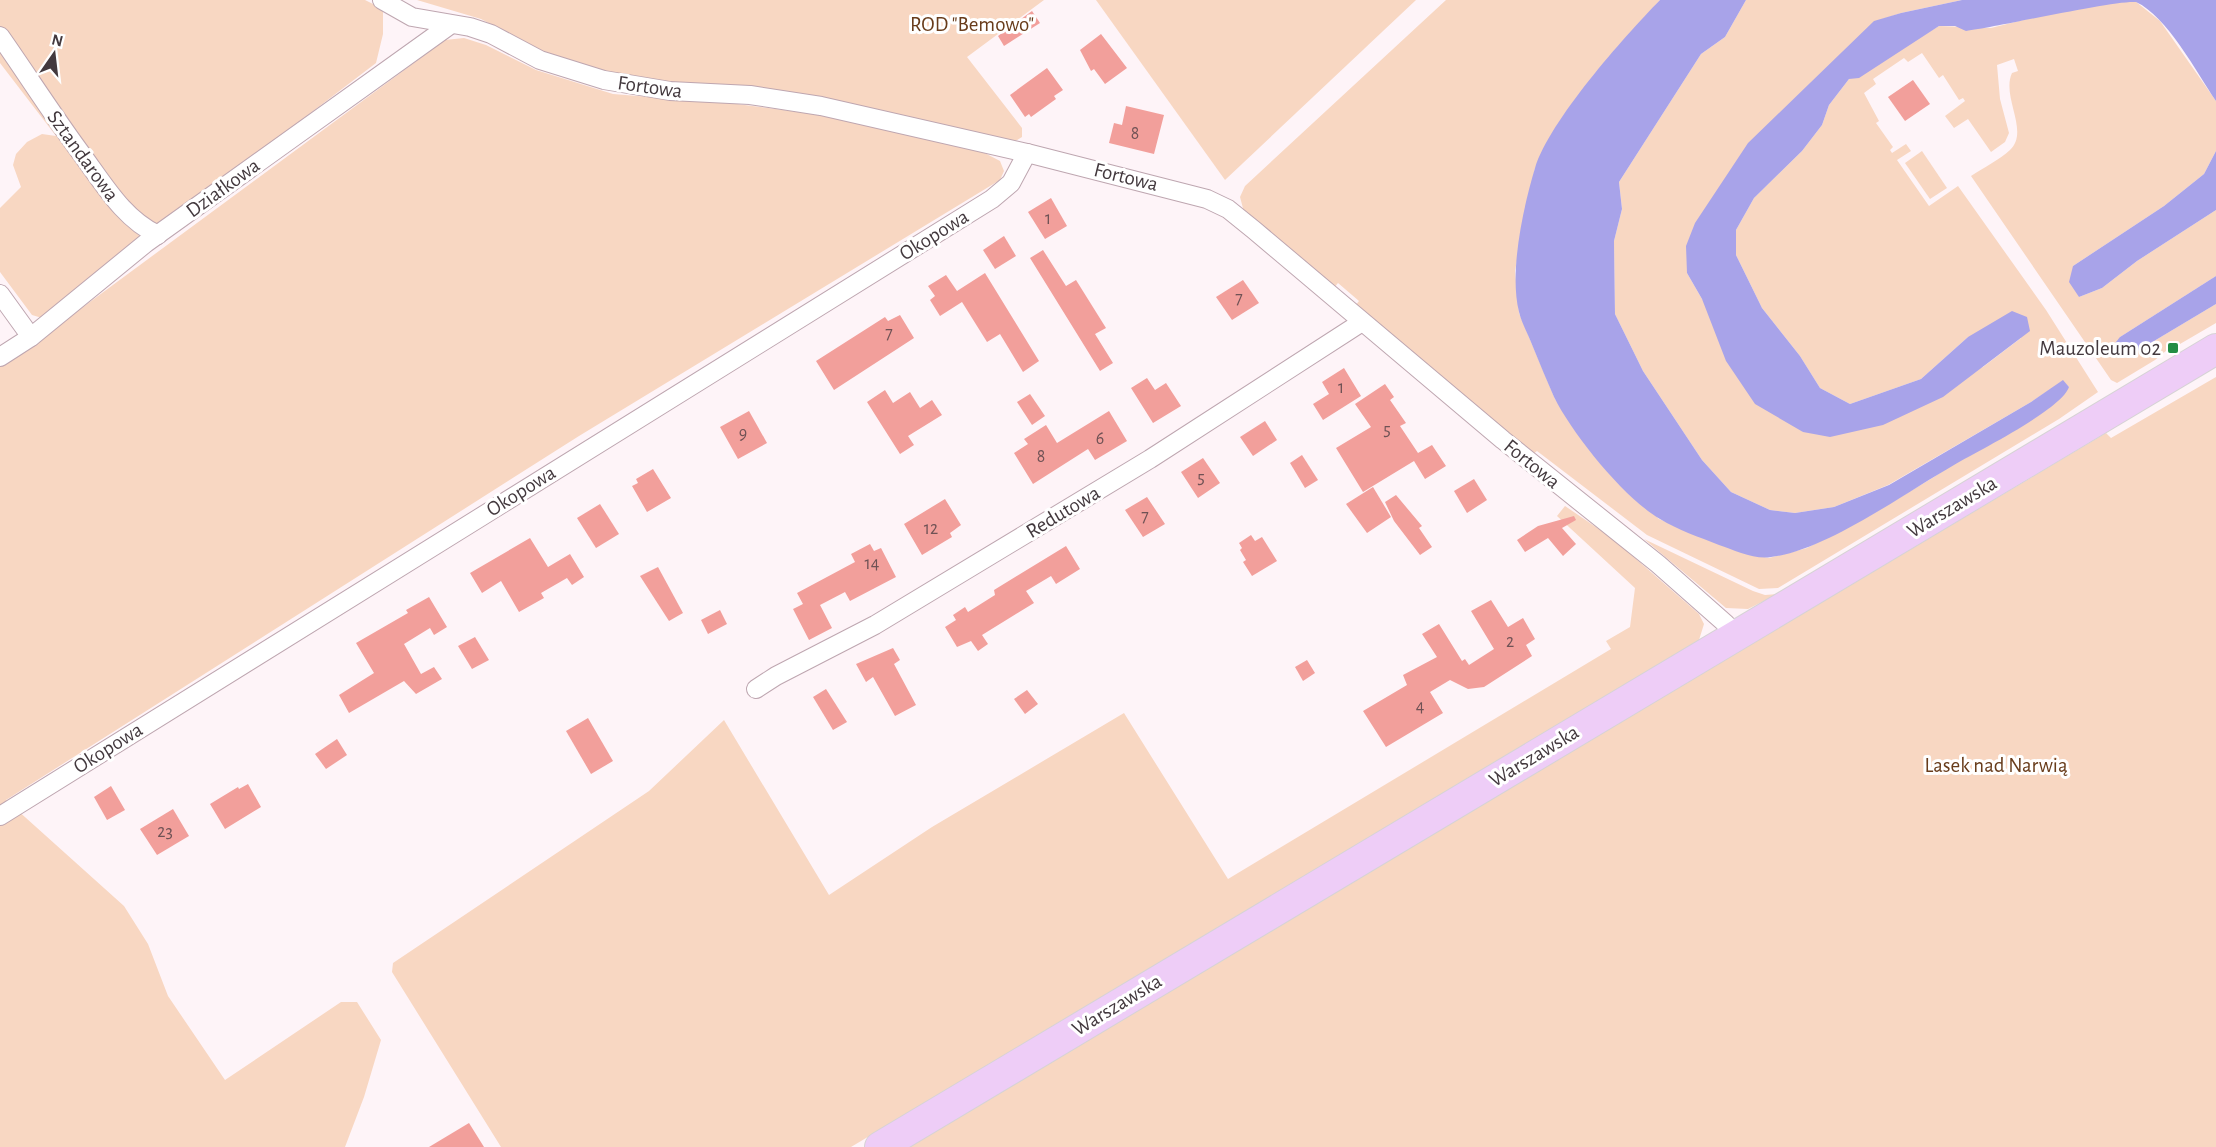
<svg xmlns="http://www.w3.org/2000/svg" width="2216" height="1147" viewBox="0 0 2216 1147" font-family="'Alegreya Sans',sans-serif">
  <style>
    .green { fill: #f8d7c2 }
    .water { fill: #a8a3e9 }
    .building { fill: #f29f9b }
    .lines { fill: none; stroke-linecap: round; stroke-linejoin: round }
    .minor-casing { stroke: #bea6b0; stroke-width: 20 }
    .primary-casing { stroke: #d6d3d5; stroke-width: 32 }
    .minor { stroke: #fff; stroke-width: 18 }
    .primary { stroke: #eecdf7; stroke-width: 30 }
    .poi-dot { fill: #228d45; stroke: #fff; stroke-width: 2 }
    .labels { text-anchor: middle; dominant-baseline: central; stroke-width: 6; stroke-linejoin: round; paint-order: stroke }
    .number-label { font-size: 18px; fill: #6f5255 }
    .park-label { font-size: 21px; fill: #683c1b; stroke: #fff }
    .street-label { font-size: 21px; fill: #43393e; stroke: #fff }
    .poi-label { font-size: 21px; fill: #43393e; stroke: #fff; text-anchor: end }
  </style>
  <rect width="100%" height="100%" fill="#fef4f8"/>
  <!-- green -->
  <g class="green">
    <path d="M 0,0 L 365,0 L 383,9 L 383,34 L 376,63 L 42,318 L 32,315 L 0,272 L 0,208 L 21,187 L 13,165 L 16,154 L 27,142 L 42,134 L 56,136 L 0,63 Z"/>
    <path d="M 417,0 L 1044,0 L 967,57 L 1022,128 L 1022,137 L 1014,142 L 677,86 L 569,65 L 481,19 Z"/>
    <path d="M 1096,0 L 1416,0 L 1225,180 Z"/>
    <path d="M 1446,0 L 1660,0 L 1599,70 L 1535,168 L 1515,271 L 1519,313 L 1555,399 L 1606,470 L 1659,519 L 1740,552 L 1769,558 L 1807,548 L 1879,510 L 1934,477 L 2069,387 L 2063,381 L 2031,402 L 1888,485 L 1834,507 L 1795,513 L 1770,510 L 1731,492 L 1702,460 L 1643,371 L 1615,314 L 1614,241 L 1622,209 L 1619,182 L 1701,54 L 1725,37 L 1746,0 L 1962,0 L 1901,13 L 1874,22 L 1687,273 L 1702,299 L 1803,432 L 1983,367 L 2021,338 L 1968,337 L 1921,379 L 1850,404 L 1820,388 L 1800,356 L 1762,308 L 1736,255 L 1736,230 L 1754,198 L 1802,151 L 1822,125 L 1829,105 L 1849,79 L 1939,26 L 1991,28 L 2096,2 L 2135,1 L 2160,21 L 2216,101 L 2216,151 L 2204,174 L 2164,206 L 2073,266 L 2079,297 L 2102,288 L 2137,261 L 2216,210 L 2216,276 L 2120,337 L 2129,356 L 2216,304 L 2216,323 L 2180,344 L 2178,341 L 2155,360 L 2117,383 L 2111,380 L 1971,176 C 1983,168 1999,160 2010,150 C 2030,131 2001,97 2012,73 L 2018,71 L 2014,59 L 1997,65 L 2000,99 L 2009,133 L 2005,142 L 1991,152 L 1968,119 L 1954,128 L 1945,116 L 1965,101 L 1963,98 L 1959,100 L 1943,75 L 1939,78 L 1922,53 L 1908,62 L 1904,58 L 1873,79 L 1876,84 L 1864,93 L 1879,121 L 1876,123 L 1893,147 L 1890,150 L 1892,153 L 1906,144 L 1911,151 L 1897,160 L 1929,206 L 1958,186 L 2046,310 L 2098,392 L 2059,419 L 1778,588 L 1759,589 L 1647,535 L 1537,451 L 1532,455 L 1355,306 L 1359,301 L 1338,283 L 1334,288 L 1244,212 L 1240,197 L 1245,186 Z"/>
    <path d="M 464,38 L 486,45 L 536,70 L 613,94 L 737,104 L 814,114 L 979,150 L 1000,161 L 1004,171 L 1000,180 L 579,436 L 6,800 L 124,906 L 148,944 L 168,996 L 225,1080 L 341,1002 L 357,1002 L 381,1040 L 364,1097 L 345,1147 L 0,1147 L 0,365 L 37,341 L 445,40 Z"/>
    <path d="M 1922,151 L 1947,188 L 1930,199 L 1905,163 Z"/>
    <path d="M 2216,377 L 2216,1147 L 907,1147 L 2106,433 L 2111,438 Z"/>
    <path d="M 1565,506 L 1612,538 L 1699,614 L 1704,624 L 1699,640 L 851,1147 L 501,1147 L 392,972 L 393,963 L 649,791 L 724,720 L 829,895 L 932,827 L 1124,713 L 1228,879 L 1611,649 L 1606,641 L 1630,627 L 1635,588 L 1557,516 Z"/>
    <path d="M 1644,539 L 1753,591 L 1765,595 L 1778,594 L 1748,609 L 1726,608 Z"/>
  </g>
  <!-- water -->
  <g class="water">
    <path d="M 1660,0 L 1746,0 L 1725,37 L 1701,54 L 1619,182 L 1622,209 L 1614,241 L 1615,314 L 1643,371 L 1702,460 L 1731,492 L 1770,510 L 1795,513 L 1834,507 L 1889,485 L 2031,402 L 2063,380 L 2069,387 C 2061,410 1978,451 1954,465 C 1905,493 1825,551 1771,557 C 1755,560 1734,550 1719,545 C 1699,537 1678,530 1660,519 C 1624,498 1573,435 1554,397 C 1547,381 1540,364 1533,347 C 1529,336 1522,324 1519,312 C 1509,272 1523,208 1535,168 C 1550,120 1623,38 1660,0 Z"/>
    <path d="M 1962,0 L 2216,0 L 2216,101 C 2197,73 2167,16 2136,2 C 2114,0 1998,27 1966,31 L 1955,26 L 1939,26 L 1859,78 L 1849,79 L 1829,105 L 1822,125 L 1802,151 L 1754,198 L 1736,230 L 1736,255 L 1762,308 L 1800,356 L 1820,388 L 1850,404 L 1921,379 L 1968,337 L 2012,311 L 2027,317 L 2030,331 L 1943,397 L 1883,425 L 1830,437 L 1803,432 L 1755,404 L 1726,361 L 1702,299 L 1687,273 L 1686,246 L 1695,223 L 1748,143 L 1874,21 L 1901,13 Z"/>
    <path d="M 2216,151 L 2216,210 L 2137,261 L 2102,288 L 2079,297 L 2069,282 L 2073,266 L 2164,206 L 2204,174 Z"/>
    <path d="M 2216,276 L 2216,304 L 2129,356 L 2118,353 L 2112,347 L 2120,337 Z"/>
  </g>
  <!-- building -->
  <g class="building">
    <path d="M 1032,11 L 1040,23 L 1004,46 L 998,36 Z"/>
    <path d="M 1101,34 L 1127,68 L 1105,84 L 1094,69 L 1091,71 L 1080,50 Z"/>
    <path d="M 1047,68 L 1063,90 L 1054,96 L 1056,99 L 1031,117 L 1029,114 L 1025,117 L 1010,95 Z"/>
    <path d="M 1913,80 L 1930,104 L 1905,121 L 1888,97 Z"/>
    <path d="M 1126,106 L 1164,115 L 1154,154 L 1109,143 L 1114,123 L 1122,125 Z"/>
    <path d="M 1051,198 L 1067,226 L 1045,239 L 1028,212 Z"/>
    <path d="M 1004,236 L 1016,256 L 995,269 L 983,250 Z"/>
    <path d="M 1043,250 L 1066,286 L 1076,280 L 1106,328 L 1095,334 L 1113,363 L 1100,371 L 1030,258 Z"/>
    <path d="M 985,273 L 1039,361 L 1023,372 L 1000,334 L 987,342 L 962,302 L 940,316 L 930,300 L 935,296 L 928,286 L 946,275 L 957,291 Z"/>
    <path d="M 1243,280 L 1259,303 L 1232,320 L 1216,297 Z"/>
    <path d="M 900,315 L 914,338 L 834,390 L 816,361 L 885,317 L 888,321 Z"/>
    <path d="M 1344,368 L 1361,396 L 1323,420 L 1313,404 L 1329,394 L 1322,382 Z"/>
    <path d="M 1147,378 L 1155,390 L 1166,383 L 1181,406 L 1153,423 L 1131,388 Z"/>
    <path d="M 1385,384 L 1394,397 L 1390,400 L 1406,423 L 1400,426 L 1418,453 L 1432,445 L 1446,466 L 1425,479 L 1414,461 L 1363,492 L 1336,448 L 1371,427 L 1355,404 Z"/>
    <path d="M 885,390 L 893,403 L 910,392 L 920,408 L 932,400 L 942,415 L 908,436 L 914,445 L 900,454 L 867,402 Z"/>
    <path d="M 1030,394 L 1045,416 L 1032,425 L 1017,402 Z"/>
    <path d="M 749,411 L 767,443 L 738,459 L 720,427 Z"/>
    <path d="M 1109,411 L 1127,441 L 1095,460 L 1088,449 L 1033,484 L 1014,453 L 1028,444 L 1024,439 L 1046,425 L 1057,443 Z"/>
    <path d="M 1265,421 L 1277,440 L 1253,456 L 1240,437 Z"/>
    <path d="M 1302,455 L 1318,480 L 1305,488 L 1290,463 Z"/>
    <path d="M 1203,458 L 1220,483 L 1198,498 L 1181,472 Z"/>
    <path d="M 653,469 L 671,498 L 647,512 L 632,486 L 638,483 L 636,479 Z"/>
    <path d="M 1474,479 L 1487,500 L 1467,513 L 1454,491 Z"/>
    <path d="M 1373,487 L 1391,517 L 1367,533 L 1346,504 Z"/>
    <path d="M 1396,495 L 1422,526 L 1419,528 L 1432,547 L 1420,555 L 1394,521 L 1385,502 Z"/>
    <path d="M 1147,497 L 1165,524 L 1143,537 L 1125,510 Z"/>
    <path d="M 945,499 L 961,525 L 950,533 L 952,537 L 922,555 L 904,524 Z"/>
    <path d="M 600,504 L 619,534 L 596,548 L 577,518 Z"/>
    <path d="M 1574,516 L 1576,520 L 1562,528 L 1576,544 L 1563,556 L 1548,538 L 1525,552 L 1517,540 L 1538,526 Z"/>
    <path d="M 1251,535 L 1255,541 L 1262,537 L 1277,561 L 1252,576 L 1243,562 L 1246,560 L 1240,550 L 1242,548 L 1239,543 Z"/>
    <path d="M 530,538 L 548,567 L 570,554 L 584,577 L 572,585 L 567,578 L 541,593 L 544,598 L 519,612 L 501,581 L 482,593 L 470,573 Z"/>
    <path d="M 870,544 L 874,551 L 881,548 L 896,577 L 850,601 L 845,592 L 820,605 L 832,628 L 809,640 L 793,609 L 803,604 L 797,593 L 855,562 L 851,554 Z"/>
    <path d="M 1066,546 L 1080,569 L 1056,584 L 1051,576 L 1026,591 L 1034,603 L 982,635 L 988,644 L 978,651 L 971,641 L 957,647 L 945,627 L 956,620 L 953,615 L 965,607 L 968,612 L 995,595 L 994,590 Z"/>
    <path d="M 658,567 L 683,613 L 669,621 L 640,576 Z"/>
    <path d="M 429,597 L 447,627 L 434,635 L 430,628 L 404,644 L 421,674 L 434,667 L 442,679 L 416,694 L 404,681 L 349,713 L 339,695 L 374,673 L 356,643 L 408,613 L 406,610 Z"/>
    <path d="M 1491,600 L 1508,627 L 1523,618 L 1535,639 L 1526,645 L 1532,656 L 1484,687 L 1468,689 L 1450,680 L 1430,692 L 1443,713 L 1386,747 L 1363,711 L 1407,685 L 1403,675 L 1437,657 L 1422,634 L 1439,624 L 1462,661 L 1465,659 L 1469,665 L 1494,649 L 1471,611 Z"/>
    <path d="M 720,610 L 727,624 L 708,634 L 701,620 Z"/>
    <path d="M 475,637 L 489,660 L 472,669 L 458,646 Z"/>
    <path d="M 893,648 L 900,660 L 894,664 L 916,705 L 895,716 L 873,677 L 866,682 L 856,664 Z"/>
    <path d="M 1307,660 L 1315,673 L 1303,681 L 1295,667 Z"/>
    <path d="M 826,689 L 847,722 L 833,730 L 813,697 Z"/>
    <path d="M 1027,690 L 1038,704 L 1025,714 L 1014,699 Z"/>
    <path d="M 588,718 L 613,761 L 591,774 L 566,731 Z"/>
    <path d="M 337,739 L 347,755 L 326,769 L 315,754 Z"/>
    <path d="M 248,784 L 261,807 L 225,829 L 210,804 L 238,787 L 239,789 Z"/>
    <path d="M 111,786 L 125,810 L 107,820 L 94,797 Z"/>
    <path d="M 173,809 L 189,836 L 157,855 L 140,829 Z"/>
    <path d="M 469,1123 L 484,1147 L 429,1147 Z"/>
  </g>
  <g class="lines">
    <defs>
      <g id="minor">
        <path d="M 382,0 L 412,17 L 470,27 L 491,34 L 540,60 L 604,80 L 670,91 L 750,95 L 821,106 L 1027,153 L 1207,199 L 1228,209 L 1254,230 L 1503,440 L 1658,564 L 1726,624 L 1735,636"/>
        <path d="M 0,36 C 28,76 54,117 83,156 C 105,186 124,219 158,235"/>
        <path d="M 0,294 L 31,337"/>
        <path d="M 0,357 L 31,337 L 146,243 L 450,25"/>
        <path d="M 756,689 L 776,676 L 875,625 L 1150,459 L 1362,322"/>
        <path d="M 0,816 L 992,199 L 1011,183 L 1027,153"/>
      </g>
      <path id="primary" d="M 880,1147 L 2216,349"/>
    </defs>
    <!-- minor casing -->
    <use href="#minor" class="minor-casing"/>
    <!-- primary casing -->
    <use href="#primary" class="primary-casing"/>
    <!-- minor -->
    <use href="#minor" class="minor"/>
    <!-- primary -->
    <use href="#primary" class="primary"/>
  </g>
  <!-- markers -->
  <rect class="poi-dot" x="2167" y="342" width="12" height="12" rx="3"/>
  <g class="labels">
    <!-- number labels -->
    <g class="number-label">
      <text x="1135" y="134">8</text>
      <text x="1048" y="219">1</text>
      <text x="1239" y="299">7</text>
      <text x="889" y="334">7</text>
      <text x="1341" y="388">1</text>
      <text x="1387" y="430">5</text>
      <text x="743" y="434">9</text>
      <text x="1100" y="439">6</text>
      <text x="1041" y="457">8</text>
      <text x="1201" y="478">5</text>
      <text x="1145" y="517">7</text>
      <text x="931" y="529">12</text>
      <text x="872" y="564">14</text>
      <text x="1510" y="642">2</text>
      <text x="1420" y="707">4</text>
      <text x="165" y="832">23</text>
    </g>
    <!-- park labels -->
    <g class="park-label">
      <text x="972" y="24">ROD "Bemowo"</text>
      <text x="1996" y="765">Lasek nad Narwią</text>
    </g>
    <!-- street labels -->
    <g class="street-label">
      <text transform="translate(650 87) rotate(8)">Fortowa</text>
      <text transform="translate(83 156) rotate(54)">Sztandarowa</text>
      <text transform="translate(1126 177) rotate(14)">Fortowa</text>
      <text transform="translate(223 188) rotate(-36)">Działkowa</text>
      <text transform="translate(934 235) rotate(-32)">Okopowa</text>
      <text transform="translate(1532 464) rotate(39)">Fortowa</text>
      <text transform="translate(521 491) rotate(-32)">Okopowa</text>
      <text transform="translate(1952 507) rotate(-31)">Warszawska</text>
      <text transform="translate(1063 512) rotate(-31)">Redutowa</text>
      <text transform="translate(108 748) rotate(-32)">Okopowa</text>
      <text transform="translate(1534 756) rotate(-31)">Warszawska</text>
      <text transform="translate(1117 1005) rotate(-31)">Warszawska</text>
    </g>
    <!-- poi labels -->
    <g class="poi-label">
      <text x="2161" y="348">Mauzoleum 02</text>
    </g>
  </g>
  <!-- north arrow -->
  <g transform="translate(54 54) rotate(14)" stroke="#ffffff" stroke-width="4.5" paint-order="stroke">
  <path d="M0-4.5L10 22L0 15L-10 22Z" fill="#43393e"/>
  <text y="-9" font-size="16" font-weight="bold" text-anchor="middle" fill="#43393e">N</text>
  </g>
</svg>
